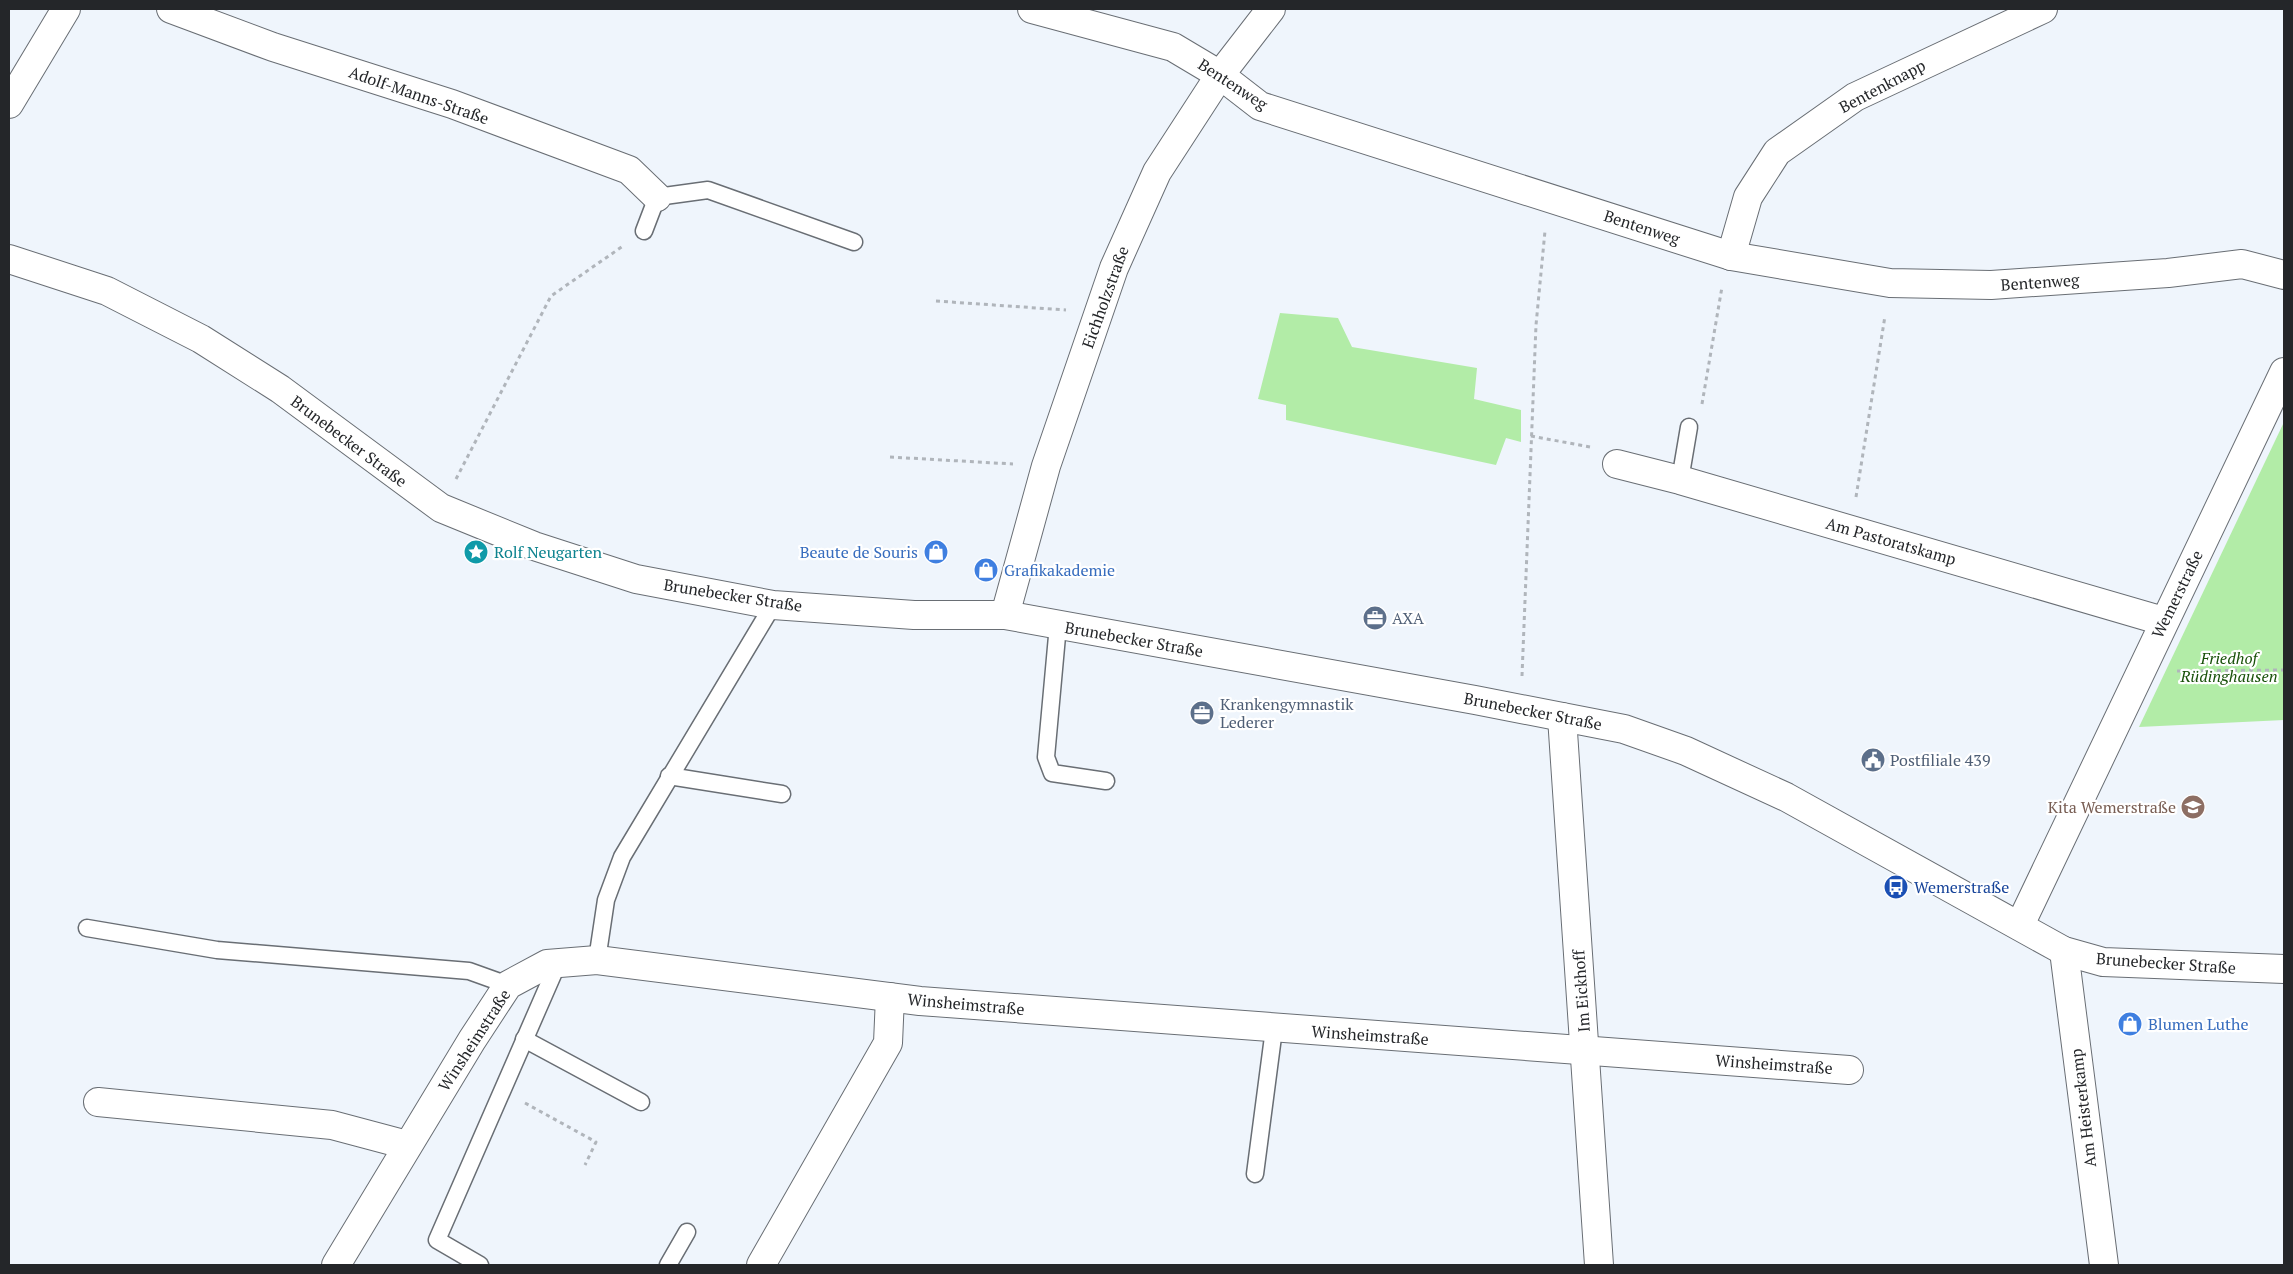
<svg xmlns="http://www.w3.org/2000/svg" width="2293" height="1274" viewBox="0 0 2293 1274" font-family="'PT Serif',serif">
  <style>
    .green { fill: #b2eca7 }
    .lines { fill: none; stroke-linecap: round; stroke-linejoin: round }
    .service-casing { stroke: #696e74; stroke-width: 19 }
    .minor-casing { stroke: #696e74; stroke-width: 30 }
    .path { stroke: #b0b5bb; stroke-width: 3; stroke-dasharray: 4 4; stroke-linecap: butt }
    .service { stroke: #fff; stroke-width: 16 }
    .minor { stroke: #fff; stroke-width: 28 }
    .labels { text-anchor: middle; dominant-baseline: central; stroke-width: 4.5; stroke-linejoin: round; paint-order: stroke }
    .street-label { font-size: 16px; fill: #242629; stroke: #fff }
    .culture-label { font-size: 16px; fill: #0d838f; stroke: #fff; text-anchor: start }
    .shop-label { font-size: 16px; fill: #366cbe; stroke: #fff; text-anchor: start }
    .service-label { font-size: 16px; fill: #4e5e75; stroke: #fff; text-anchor: start }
    .park-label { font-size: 16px; font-style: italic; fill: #175008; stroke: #fff }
    .education-label { font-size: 16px; fill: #785e54; stroke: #fff; text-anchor: end }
    .transit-label { font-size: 16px; fill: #164399; stroke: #fff; text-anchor: start }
  </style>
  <rect width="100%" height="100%" fill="#eff5fc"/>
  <!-- green -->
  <g class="green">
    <path d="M 1280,313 L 1338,318 L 1352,347 L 1477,368 L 1474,399 L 1521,410 L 1521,442 L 1506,438 L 1496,465 L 1286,420 L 1286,405 L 1258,399 Z"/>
    <path d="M 2284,422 L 2284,720 L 2139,727 Z"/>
  </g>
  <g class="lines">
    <defs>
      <g id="service">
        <path d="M 644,231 L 657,197 L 708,190 L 854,242"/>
        <path d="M 1680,480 L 1689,427"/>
        <path d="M 1058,625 L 1046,757 L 1052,773 L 1106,781"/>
        <path d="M 669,776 L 782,794"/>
        <path d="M 87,928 L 217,950 L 469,971 L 508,985"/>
        <path d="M 597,960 L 606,900 L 622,857 L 773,605"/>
        <path d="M 524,1039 L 641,1102"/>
        <path d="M 1255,1174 L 1274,1029"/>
        <path d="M 480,1265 L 437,1240 L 558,963"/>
        <path d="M 668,1265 L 687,1232"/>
      </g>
      <g id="minor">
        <path d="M 171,9 L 273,47 L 452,104 L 629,170 L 657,197"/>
        <path d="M 1032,9 L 1173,47 L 1220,75 L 1260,106 L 1731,256 L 1890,283 L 1991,285 L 2168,273 L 2242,264 L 2284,275"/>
        <path d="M 9,104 L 66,9"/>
        <path d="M 1731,256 L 1748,197 L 1777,152 L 1855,97 L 2043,9"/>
        <path d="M 9,259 L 107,291 L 201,339 L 280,389 L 441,508 L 534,546 L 636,579 L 773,605 L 914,615 L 1005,615 L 1475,700 L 1624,729 L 1686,751 L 1786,797 L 2064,951 L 2103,962 L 2284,969"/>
        <path d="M 1617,464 L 1680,480 L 2163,621"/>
        <path d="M 1005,615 L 1046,466 L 1114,268 L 1157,172 L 1220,75 L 1271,9"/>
        <path d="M 1562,717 L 1599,1265"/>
        <path d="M 2020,925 L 2284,372"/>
        <path d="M 2064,951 L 2104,1265"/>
        <path d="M 98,1102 L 332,1125 L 407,1145"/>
        <path d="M 336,1265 L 472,1040 L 508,985 L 547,964 L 597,960 L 920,1001 L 1849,1070"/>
        <path d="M 761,1265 L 888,1043 L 890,997"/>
      </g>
    </defs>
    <!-- service casing -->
    <use href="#service" class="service-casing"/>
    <!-- minor casing -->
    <use href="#minor" class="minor-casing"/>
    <!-- path -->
    <g class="path">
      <path d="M 936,301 L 1066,310"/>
      <path d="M 1702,404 L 1722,287"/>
      <path d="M 1531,436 L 1590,447"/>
      <path d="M 890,457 L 1013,464"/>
      <path d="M 456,479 L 551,296 L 623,246"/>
      <path d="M 1856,497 L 1885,316"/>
      <path d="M 2177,671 L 2284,670"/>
      <path d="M 1522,676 L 1536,325 L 1545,231"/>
      <path d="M 525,1103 L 596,1142 L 585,1165"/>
    </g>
    <!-- service -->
    <use href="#service" class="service"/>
    <!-- minor -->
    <use href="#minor" class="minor"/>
  </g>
  <!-- icons -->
  <defs>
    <symbol id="sight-disc" viewBox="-11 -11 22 22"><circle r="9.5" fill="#0f9aa8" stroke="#fff"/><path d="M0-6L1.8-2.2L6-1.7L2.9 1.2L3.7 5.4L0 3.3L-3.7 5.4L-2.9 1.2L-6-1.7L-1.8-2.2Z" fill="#fff"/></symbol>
    <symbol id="shop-disc" viewBox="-11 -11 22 22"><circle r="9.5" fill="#3f7fe0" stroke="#fff"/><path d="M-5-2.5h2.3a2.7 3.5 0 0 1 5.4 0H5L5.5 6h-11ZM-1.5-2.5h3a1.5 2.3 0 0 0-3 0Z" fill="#fff"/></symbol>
    <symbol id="office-disc" viewBox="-11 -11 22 22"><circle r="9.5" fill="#5c6f8a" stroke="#fff"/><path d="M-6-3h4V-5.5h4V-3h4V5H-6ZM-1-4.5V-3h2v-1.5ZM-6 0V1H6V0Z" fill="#fff"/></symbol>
    <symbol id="civic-disc" viewBox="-11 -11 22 22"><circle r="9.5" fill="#5c6f8a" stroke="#fff"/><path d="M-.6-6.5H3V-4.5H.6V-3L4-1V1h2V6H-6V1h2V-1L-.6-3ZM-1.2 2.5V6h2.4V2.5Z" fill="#fff"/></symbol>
    <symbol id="school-disc" viewBox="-11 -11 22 22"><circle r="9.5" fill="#8d6e63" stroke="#fff"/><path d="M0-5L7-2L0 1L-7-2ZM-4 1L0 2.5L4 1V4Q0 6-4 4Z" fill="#fff"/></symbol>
    <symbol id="bus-disc" viewBox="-11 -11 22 22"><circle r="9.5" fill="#1a4fb4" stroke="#fff"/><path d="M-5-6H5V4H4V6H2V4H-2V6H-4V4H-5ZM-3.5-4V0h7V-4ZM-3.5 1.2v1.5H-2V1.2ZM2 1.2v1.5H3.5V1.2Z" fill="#fff"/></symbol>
  </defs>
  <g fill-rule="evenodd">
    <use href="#sight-disc" x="462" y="538" width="28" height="28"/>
    <use href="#shop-disc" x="922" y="538" width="28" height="28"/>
    <use href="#shop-disc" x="972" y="556" width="28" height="28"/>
    <use href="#office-disc" x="1361" y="604" width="28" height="28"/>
    <use href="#office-disc" x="1188" y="699" width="28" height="28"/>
    <use href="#civic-disc" x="1859" y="746" width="28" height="28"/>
    <use href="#school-disc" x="2179" y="793" width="28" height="28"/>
    <use href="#bus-disc" x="1882" y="873" width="28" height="28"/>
    <use href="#shop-disc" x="2116" y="1010" width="28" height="28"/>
  </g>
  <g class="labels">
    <!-- street labels -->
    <g class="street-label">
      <text transform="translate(1233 84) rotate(33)">Bentenweg</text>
      <text transform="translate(1882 86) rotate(-28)">Bentenknapp</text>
      <text transform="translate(419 95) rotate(19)">Adolf-Manns-Straße</text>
      <text transform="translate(1642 227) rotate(18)">Bentenweg</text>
      <text transform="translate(2040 282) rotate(-4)">Bentenweg</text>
      <text transform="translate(1105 297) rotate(-70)">Eichholzstraße</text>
      <text transform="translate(349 441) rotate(37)">Brunebecker Straße</text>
      <text transform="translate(1891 541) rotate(16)">Am Pastoratskamp</text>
      <text transform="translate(2177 594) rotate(-64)">Wemerstraße</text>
      <text transform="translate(733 595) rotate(9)">Brunebecker Straße</text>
      <text transform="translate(1134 639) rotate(10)">Brunebecker Straße</text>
      <text transform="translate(1533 711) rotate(11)">Brunebecker Straße</text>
      <text transform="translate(2166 963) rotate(4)">Brunebecker Straße</text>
      <text transform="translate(1581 991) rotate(-94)">Im Eickhoff</text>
      <text transform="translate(966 1004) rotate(5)">Winsheimstraße</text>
      <text transform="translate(1370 1035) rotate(4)">Winsheimstraße</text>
      <text transform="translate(474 1040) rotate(-57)">Winsheimstraße</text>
      <text transform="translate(1774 1064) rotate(4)">Winsheimstraße</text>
      <text transform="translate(2083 1108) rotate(-97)">Am Heisterkamp</text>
    </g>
    <!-- culture labels -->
    <g class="culture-label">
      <text x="494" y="552">Rolf Neugarten</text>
    </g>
    <!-- shop labels -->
    <g class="shop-label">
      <text x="918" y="552" text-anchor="end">Beaute de Souris</text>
      <text x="1004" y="570">Grafikakademie</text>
      <text x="2148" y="1024">Blumen Luthe</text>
    </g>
    <!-- service labels -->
    <g class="service-label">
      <text x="1392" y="618">AXA</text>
      <text x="1220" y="704">Krankengymnastik<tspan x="1220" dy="18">Lederer</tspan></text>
      <text x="1890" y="760">Postfiliale 439</text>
    </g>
    <!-- park labels -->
    <g class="park-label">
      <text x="2229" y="658">Friedhof<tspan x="2229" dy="18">Rüdinghausen</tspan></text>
    </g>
    <!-- education labels -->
    <g class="education-label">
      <text x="2176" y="807">Kita Wemerstraße</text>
    </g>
    <!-- transit labels -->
    <g class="transit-label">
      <text x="1914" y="887">Wemerstraße</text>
    </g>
  </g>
  <!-- border -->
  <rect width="2293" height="1274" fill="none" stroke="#242629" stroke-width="20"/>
</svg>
